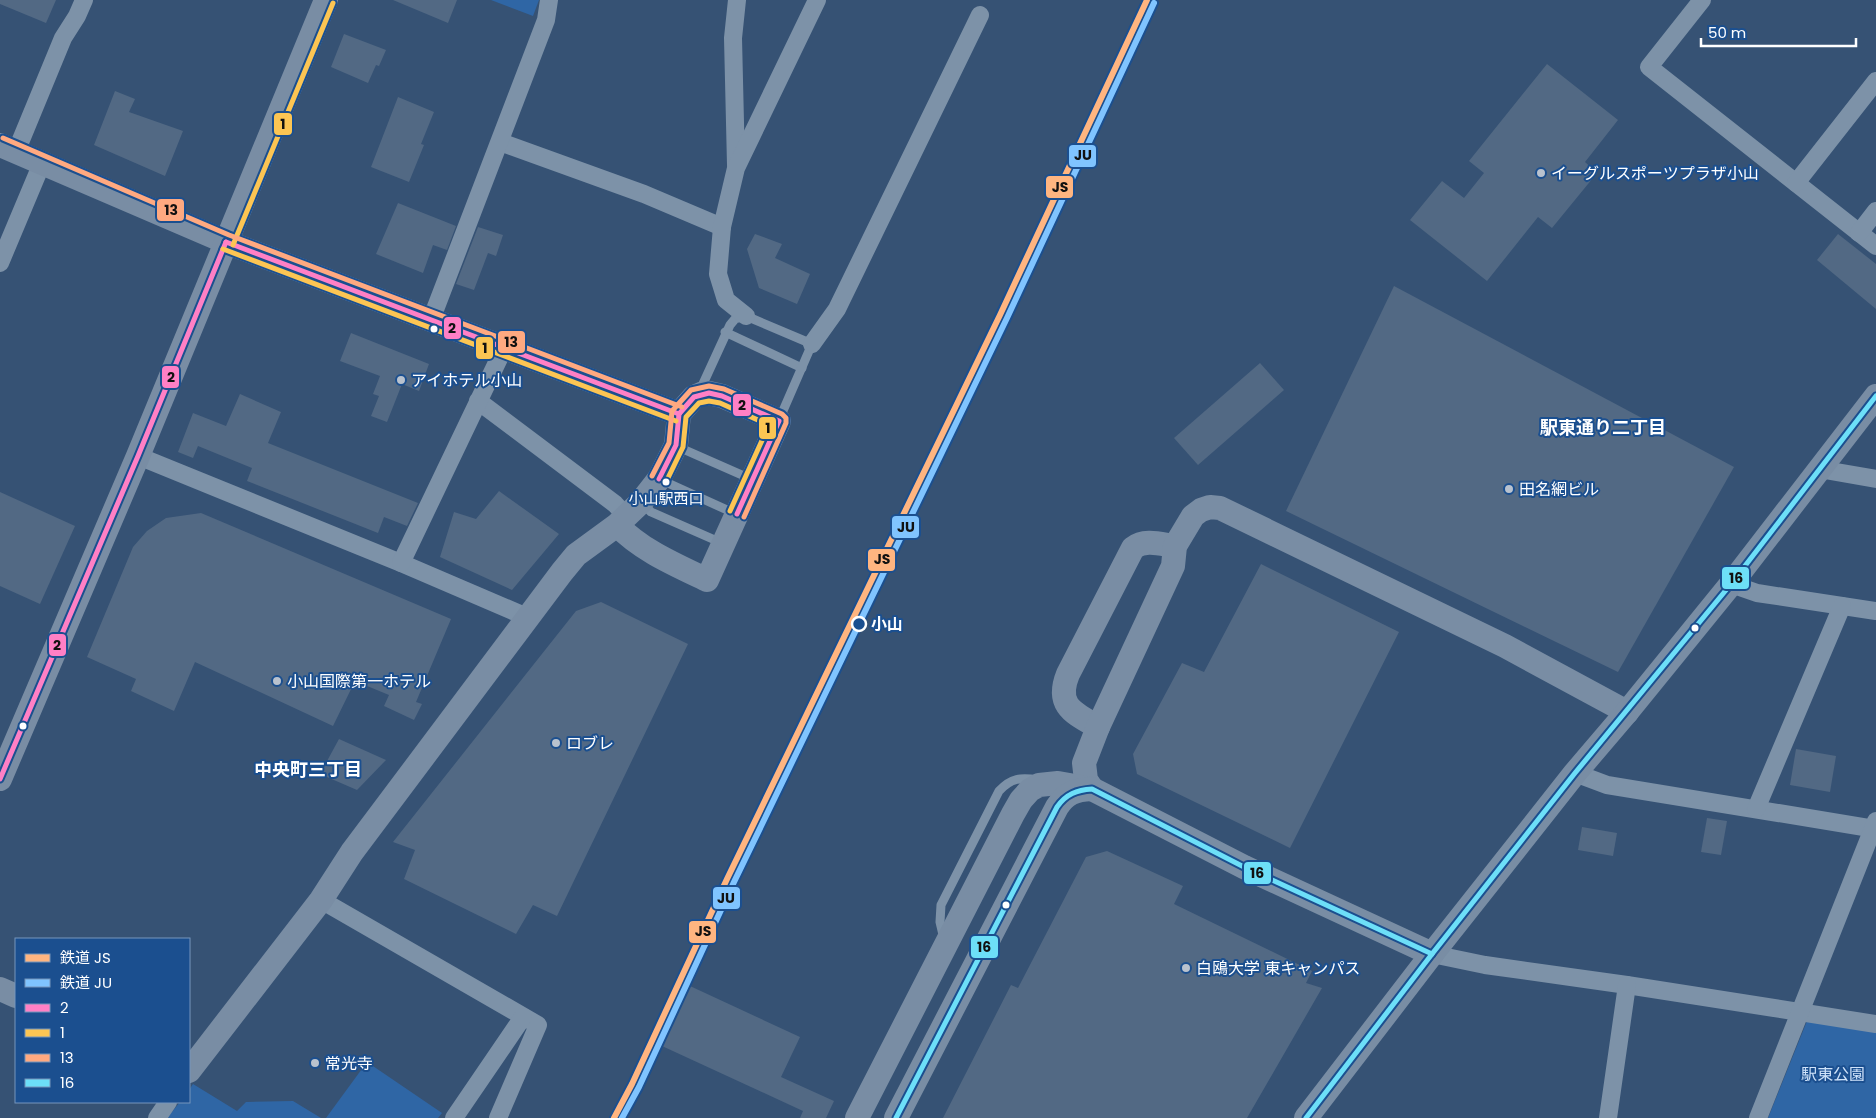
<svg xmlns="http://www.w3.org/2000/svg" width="1876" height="1118" viewBox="0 0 1876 1118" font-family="Poppins,'Noto Sans JP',sans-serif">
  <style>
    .green { fill: #2f66a5 }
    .building { fill: #526984 }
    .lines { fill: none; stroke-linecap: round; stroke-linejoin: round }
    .lane { stroke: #7d92a8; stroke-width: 9 }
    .street { stroke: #7d92a8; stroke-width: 18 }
    .secondary { stroke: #798da4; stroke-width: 24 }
    .bus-1-casing { stroke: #1b4f8f; stroke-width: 9 }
    .bus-2-casing { stroke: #1b4f8f; stroke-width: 9 }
    .bus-3-casing { stroke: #1b4f8f; stroke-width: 9 }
    .bus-4-casing { stroke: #1b4f8f; stroke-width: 9 }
    .bus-1 { stroke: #ff80c5; stroke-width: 5 }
    .bus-2 { stroke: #fcc553; stroke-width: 5 }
    .bus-3 { stroke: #ffa980; stroke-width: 5 }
    .bus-4 { stroke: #6ddff8; stroke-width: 5 }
    .rail-1-casing { stroke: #1b4f8f; stroke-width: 10 }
    .rail-2-casing { stroke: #1b4f8f; stroke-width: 10 }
    .rail-1 { stroke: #ffb580; stroke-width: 6 }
    .rail-2 { stroke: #80c4ff; stroke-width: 6 }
    .poi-dot { fill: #b9c2ce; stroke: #1b4f8f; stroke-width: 2 }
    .bus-dot { fill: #fff; stroke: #1b4f8f; stroke-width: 2 }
    .stop-dot { fill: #1b4f8f; stroke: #fff; stroke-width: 2.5 }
    .labels { text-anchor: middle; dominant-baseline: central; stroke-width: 4; stroke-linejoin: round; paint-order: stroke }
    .bus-label { font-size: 15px; fill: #fff; stroke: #1b4f8f }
    .poi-label { font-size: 16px; fill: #fff; stroke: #1b4f8f; text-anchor: start }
    .stop-label { font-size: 16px; font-weight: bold; fill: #fff; stroke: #1b4f8f; text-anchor: start }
    .park-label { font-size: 16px; fill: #cfe3fa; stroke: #1b4f8f }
    .neighbourhood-label { font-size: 18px; font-weight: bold; fill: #fff; stroke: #1b4f8f }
    .line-badge { stroke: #1b4f8f; stroke-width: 2 }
    .pale-badge-label { font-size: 14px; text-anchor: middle; font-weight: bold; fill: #111 }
  </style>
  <rect width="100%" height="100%" fill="#365274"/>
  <!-- green -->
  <g class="green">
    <path d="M 491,0 L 539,0 L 533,16 Z"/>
    <path d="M 1807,1021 L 1876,1031 L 1876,1118 L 1768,1118 Z"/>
    <path d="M 367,1062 L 442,1113 L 438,1118 L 326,1118 Z"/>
    <path d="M 193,1084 L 237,1111 L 246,1102 L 293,1101 L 321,1118 L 167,1118 L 180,1102 L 189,1102 L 189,1090 Z"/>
  </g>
  <!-- building -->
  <g class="building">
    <path d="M 0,0 L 56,0 L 46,23 L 0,4 Z"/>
    <path d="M 393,0 L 457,0 L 448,23 Z"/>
    <path d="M 344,34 L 386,50 L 379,66 L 376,65 L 368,83 L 331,67 Z"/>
    <path d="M 1547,64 L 1618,120 L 1585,162 L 1597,173 L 1552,228 L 1538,217 L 1487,281 L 1410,220 L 1442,181 L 1464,198 L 1484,173 L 1469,161 Z"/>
    <path d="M 115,91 L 135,99 L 129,112 L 183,131 L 165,176 L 94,145 Z"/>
    <path d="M 398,97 L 434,112 L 421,144 L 424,145 L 409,182 L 371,167 Z"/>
    <path d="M 398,203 L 456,226 L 447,250 L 433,245 L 423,273 L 376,254 Z"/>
    <path d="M 478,227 L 503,235 L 496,256 L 488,253 L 474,290 L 456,284 Z"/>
    <path d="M 755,234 L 782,244 L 775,258 L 810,274 L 797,304 L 759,288 L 747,249 Z"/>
    <path d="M 1838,234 L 1876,264 L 1876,309 L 1817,260 Z"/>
    <path d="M 1394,286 L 1734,467 L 1618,672 L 1286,511 Z"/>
    <path d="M 351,333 L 429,364 L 419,391 L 402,384 L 387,422 L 371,416 L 379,396 L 373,394 L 380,376 L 340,361 Z"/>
    <path d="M 1260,363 L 1284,390 L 1198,465 L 1174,438 Z"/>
    <path d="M 240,394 L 281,412 L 268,443 L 418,503 L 407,526 L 384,517 L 378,533 L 247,481 L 252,468 L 198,446 L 193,458 L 178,452 L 193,413 L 226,426 Z"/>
    <path d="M 499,491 L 559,534 L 512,590 L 440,557 L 454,512 L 476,519 Z"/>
    <path d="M 0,492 L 75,526 L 40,604 L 0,586 Z"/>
    <path d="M 201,513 L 451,619 L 416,702 L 422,704 L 414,720 L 384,706 L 389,695 L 355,681 L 333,726 L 195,662 L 174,711 L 131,691 L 136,679 L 87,657 L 133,547 L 147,531 L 166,518 Z"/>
    <path d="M 1261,564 L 1399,632 L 1290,848 L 1137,774 L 1133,754 L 1182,663 L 1204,672 Z"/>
    <path d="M 601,602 L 688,644 L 557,916 L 533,905 L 516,934 L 404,879 L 415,850 L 393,842 L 576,611 Z"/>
    <path d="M 339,739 L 386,760 L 357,790 L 320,774 Z"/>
    <path d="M 1796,749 L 1836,756 L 1830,792 L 1790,785 Z"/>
    <path d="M 1707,818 L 1727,821 L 1721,855 L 1701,852 Z"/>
    <path d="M 1582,827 L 1617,833 L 1613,856 L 1578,850 Z"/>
    <path d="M 1107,851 L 1183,886 L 1174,904 L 1312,971 L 1306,983 L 1322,988 L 1247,1118 L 943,1118 L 1011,985 L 1018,988 L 1086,857 Z"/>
    <path d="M 690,986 L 800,1037 L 781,1077 L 834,1101 L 826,1118 L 800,1118 L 803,1111 L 662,1046 Z"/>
  </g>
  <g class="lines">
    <!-- lane -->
    <g class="lane">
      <path d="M 725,332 L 802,368"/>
      <path d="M 698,391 L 702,386 L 730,325 L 735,319 L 746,316 L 812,344 L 779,420"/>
      <path d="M 676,446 L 751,479"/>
      <path d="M 659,479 L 736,514"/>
      <path d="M 642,503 L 651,512 L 724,544"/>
      <path d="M 944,939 L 940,922 L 941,905 L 999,791 C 1011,778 1021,777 1038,780"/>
    </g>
    <!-- street -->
    <g class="street">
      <path d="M 1702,0 L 1649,67 L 1876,246"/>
      <path d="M 500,142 L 644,194 L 722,227"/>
      <path d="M 16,152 L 63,38 L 77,16 L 84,0"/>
      <path d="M 736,165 L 733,38 L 737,0"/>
      <path d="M 1796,183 L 1876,81"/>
      <path d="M 1859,233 L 1876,211"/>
      <path d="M 0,263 L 42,163"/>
      <path d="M 746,316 L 726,300 L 718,274 L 722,227 L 736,168 L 817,0"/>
      <path d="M 431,320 L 546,20 L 549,0"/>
      <path d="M 812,344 L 837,309 L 980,15"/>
      <path d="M 478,401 L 615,504 L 626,516"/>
      <path d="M 138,456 L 401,563 L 527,617"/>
      <path d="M 1819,469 L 1876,479"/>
      <path d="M 401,563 L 504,348"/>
      <path d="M 1731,584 L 1757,593 L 1876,611"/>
      <path d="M 1575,773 L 1607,785 L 1876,829"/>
      <path d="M 1756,809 L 1842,606"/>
      <path d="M 321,900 L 538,1025 L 498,1118"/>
      <path d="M 1432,954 L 1485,965 L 1627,985 L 1876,1024"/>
      <path d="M 157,1118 L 168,1102"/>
      <path d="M 454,1118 L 523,1017"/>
      <path d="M 1608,1118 L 1627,985"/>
      <path d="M 1758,1118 L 1876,821"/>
    </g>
    <!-- secondary -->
    <g class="secondary">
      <path d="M 0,145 L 226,242 L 679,414"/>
      <path d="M 1098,727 C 1074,713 1055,706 1068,674 L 1133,548 C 1145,539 1160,544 1175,546"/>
      <path d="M 0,779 L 138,456 L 326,0"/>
      <path d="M 1092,789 L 1086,780 L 1084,763 L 1098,727 L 1173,566 L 1175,546 L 1193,516 L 1201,510 L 1210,507 L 1220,508 L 1505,646 L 1627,712"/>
      <path d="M 0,989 L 16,996"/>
      <path d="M 189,1071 L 321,900 L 352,852 L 562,572 L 576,555 L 617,525 L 641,502 L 659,479 L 676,445 L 679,414 L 694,397 L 701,394 L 709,393 L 722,396 L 779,421 L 707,580 C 676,565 642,551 617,525"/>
      <path d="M 857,1118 L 1013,814 L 1021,800 L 1030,790 L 1039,785 L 1058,783 L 1092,789 L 1244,867 L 1432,954"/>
      <path d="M 896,1118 L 1057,807 C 1066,793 1075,790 1091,789"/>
      <path d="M 1306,1118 L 1432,954 L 1575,773 L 1627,712 L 1731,584 L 1876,396"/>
    </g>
    <defs>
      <g id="bus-1">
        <path d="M 226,242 L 679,414"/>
        <path d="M 659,479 L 676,445 L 679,414 L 694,397 L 709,393 L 722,396 L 779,421 L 737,514"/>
        <path d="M 0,779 L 138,456 L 226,242"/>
      </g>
      <g id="bus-2">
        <path d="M 233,245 L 333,3"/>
        <path d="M 223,249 L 676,421"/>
        <path d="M 666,482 L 683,447 L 686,417 L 699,403 L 709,401 L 720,403 L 769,425 L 730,511"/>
      </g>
      <g id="bus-3">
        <path d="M 3,138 L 229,235 L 682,407"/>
        <path d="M 652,476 L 669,443 L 672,411 L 691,390 L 709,386 L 724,389 L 782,414 L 786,418 L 786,423 L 744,517"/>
      </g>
      <g id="bus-4">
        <path d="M 896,1118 L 1057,807 C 1066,794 1077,790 1092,789 L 1244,867 L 1432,954"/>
        <path d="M 1306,1118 L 1432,954 L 1575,773 L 1731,584 L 1876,396"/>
      </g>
    </defs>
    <!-- bus-1 casing -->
    <use href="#bus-1" class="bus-1-casing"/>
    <!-- bus-2 casing -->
    <use href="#bus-2" class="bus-2-casing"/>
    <!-- bus-3 casing -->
    <use href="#bus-3" class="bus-3-casing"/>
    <!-- bus-4 casing -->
    <use href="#bus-4" class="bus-4-casing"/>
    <!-- bus-1 -->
    <use href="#bus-1" class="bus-1"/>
    <!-- bus-2 -->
    <use href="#bus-2" class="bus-2"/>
    <!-- bus-3 -->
    <use href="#bus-3" class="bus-3"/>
    <!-- bus-4 -->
    <use href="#bus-4" class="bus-4"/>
    <defs>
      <path id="rail-1" d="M 614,1118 L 632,1084 L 727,879 L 1000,315 L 1147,0"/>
      <path id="rail-2" d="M 622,1118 L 639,1087 L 734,882 L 1007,318 L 1154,3"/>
    </defs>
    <!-- rail-1 casing -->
    <use href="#rail-1" class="rail-1-casing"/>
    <!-- rail-2 casing -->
    <use href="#rail-2" class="rail-2-casing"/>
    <!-- rail-1 -->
    <use href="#rail-1" class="rail-1"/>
    <!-- rail-2 -->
    <use href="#rail-2" class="rail-2"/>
  </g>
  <!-- markers -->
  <g class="poi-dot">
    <circle cx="1541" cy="173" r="5"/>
    <circle cx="401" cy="380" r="5"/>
    <circle cx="1509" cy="489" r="5"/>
    <circle cx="277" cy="681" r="5"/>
    <circle cx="556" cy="743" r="5"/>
    <circle cx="1186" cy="968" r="5"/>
    <circle cx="315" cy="1063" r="5"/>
  </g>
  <g class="bus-dot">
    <circle cx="434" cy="329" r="4.5"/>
    <circle cx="666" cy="482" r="4.5"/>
    <circle cx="1695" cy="628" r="4.5"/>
    <circle cx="23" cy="726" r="4.5"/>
    <circle cx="1006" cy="905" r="4.5"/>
  </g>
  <circle class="stop-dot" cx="859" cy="624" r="7"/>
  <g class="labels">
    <!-- bus labels -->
    <g class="bus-label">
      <text x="666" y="498">小山駅西口</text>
    </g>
    <!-- poi labels -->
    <g class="poi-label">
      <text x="1551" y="173">イーグルスポーツプラザ小山</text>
      <text x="411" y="380">アイホテル小山</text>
      <text x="1519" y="489">田名網ビル</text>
      <text x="287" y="681">小山国際第一ホテル</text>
      <text x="566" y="743">ロブレ</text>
      <text x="1196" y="968">白鴎大学 東キャンパス</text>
      <text x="325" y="1063">常光寺</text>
    </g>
    <!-- stop labels -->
    <g class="stop-label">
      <text x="871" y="624">小山</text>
    </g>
    <!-- park labels -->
    <g class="park-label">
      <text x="1833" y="1074">駅東公園</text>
    </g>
    <!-- neighbourhood labels -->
    <g class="neighbourhood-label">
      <text x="1603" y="427">駅東通り二丁目</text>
      <text x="308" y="769">中央町三丁目</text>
    </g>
  </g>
  <g class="line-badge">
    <rect x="273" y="112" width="20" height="24" rx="5" fill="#fcc553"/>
    <rect x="1068" y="144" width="29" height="24" rx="5" fill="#80c4ff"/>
    <rect x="1045" y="175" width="29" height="24" rx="5" fill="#ffb580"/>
    <rect x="156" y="198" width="29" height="24" rx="5" fill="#ffa980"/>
    <rect x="443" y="316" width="19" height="24" rx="5" fill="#ff80c5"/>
    <rect x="497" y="330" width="29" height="24" rx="5" fill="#ffa980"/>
    <rect x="475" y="336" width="19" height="24" rx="5" fill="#fcc553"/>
    <rect x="161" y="365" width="19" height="24" rx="5" fill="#ff80c5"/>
    <rect x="732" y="393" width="20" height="24" rx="5" fill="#ff80c5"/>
    <rect x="758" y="416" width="19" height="24" rx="5" fill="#fcc553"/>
    <rect x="891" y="515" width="29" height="24" rx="5" fill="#80c4ff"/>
    <rect x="867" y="548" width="29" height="24" rx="5" fill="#ffb580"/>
    <rect x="1721" y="566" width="29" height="24" rx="5" fill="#6ddff8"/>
    <rect x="48" y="633" width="19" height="24" rx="5" fill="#ff80c5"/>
    <rect x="1243" y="861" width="29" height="24" rx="5" fill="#6ddff8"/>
    <rect x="712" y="886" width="29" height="24" rx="5" fill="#80c4ff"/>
    <rect x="688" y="920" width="29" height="24" rx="5" fill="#ffb580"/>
    <rect x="970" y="935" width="29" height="24" rx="5" fill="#6ddff8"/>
  </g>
  <g class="pale-badge-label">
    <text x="283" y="129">1</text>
    <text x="1083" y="160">JU</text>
    <text x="1060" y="192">JS</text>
    <text x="171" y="215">13</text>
    <text x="452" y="333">2</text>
    <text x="511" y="347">13</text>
    <text x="485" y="353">1</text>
    <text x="171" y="382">2</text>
    <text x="742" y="410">2</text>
    <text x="768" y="433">1</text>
    <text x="906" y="532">JU</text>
    <text x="882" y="564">JS</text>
    <text x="1736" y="583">16</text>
    <text x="57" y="650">2</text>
    <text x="1257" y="878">16</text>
    <text x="726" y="903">JU</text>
    <text x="703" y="936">JS</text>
    <text x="984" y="952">16</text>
  </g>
  <!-- legend -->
  <rect x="15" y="938" width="175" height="165" fill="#1b4f8f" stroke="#7695bc"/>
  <rect x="25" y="954" width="25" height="8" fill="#ffb580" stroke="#7695bc"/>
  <text x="60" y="963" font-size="15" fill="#ffffff">鉄道 JS</text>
  <rect x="25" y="979" width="25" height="8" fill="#80c4ff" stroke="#7695bc"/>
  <text x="60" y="988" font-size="15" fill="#ffffff">鉄道 JU</text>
  <rect x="25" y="1004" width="25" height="8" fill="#ff80c5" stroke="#7695bc"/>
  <text x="60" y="1013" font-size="15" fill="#ffffff">2</text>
  <rect x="25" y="1029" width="25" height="8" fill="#fcc553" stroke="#7695bc"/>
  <text x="60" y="1038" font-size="15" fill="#ffffff">1</text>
  <rect x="25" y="1054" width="25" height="8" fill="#ffa980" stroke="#7695bc"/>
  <text x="60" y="1063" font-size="15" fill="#ffffff">13</text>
  <rect x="25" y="1079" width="25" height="8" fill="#6ddff8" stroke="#7695bc"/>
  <text x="60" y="1088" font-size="15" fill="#ffffff">16</text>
  <!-- scale -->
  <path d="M1701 38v8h155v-8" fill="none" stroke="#ffffff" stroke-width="2.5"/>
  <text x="1708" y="38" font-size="15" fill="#ffffff" stroke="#1b4f8f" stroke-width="4" paint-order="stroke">50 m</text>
</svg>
